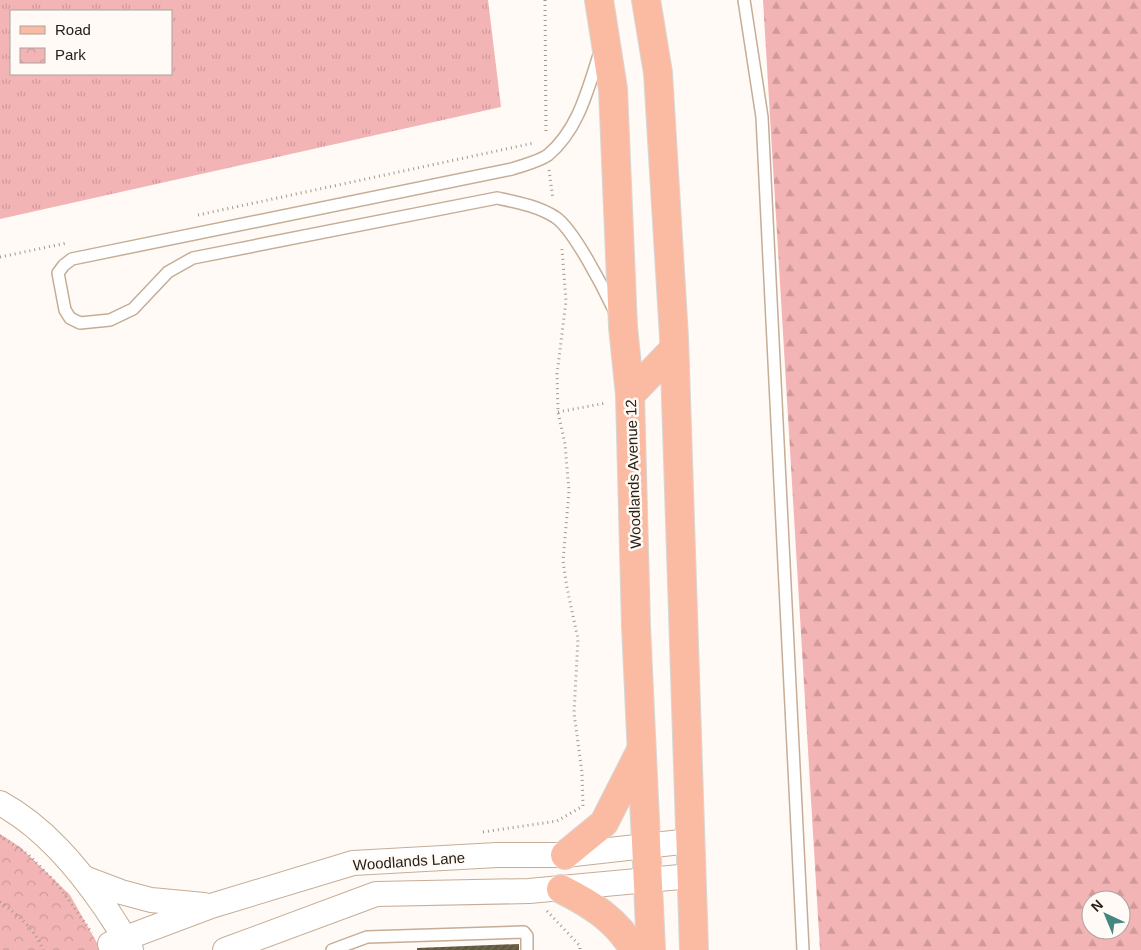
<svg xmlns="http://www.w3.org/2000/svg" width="1141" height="950" viewBox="0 0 1141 950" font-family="Helvetica,sans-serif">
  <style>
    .grass { fill: url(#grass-tufts); fill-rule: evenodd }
    .forest { fill: url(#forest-firs); fill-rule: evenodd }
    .park { fill: url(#park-crowns) }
    .building { fill: url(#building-hatch) }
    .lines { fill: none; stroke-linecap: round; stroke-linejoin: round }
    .service-casing { stroke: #c5ad97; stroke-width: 14 }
    .minor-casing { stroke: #c5ad97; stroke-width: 26 }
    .primary-casing { stroke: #d8d7d5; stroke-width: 30 }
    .path { stroke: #a09993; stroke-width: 3; stroke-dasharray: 1 4; stroke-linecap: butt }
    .service { stroke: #fff; stroke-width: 11 }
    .minor { stroke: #fff; stroke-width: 24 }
    .primary { stroke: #fbbba2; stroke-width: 28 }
    .labels { text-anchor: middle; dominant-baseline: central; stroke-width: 5; stroke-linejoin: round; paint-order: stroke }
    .street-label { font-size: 15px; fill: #292018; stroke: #fffaf5 }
  </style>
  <defs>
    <pattern id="grass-tufts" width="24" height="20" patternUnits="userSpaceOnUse" patternTransform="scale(1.25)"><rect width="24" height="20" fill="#f3b4b5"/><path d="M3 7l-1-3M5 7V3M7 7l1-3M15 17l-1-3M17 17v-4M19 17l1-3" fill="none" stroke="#d09a9b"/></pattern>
    <pattern id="forest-firs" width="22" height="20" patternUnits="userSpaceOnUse" patternTransform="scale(1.25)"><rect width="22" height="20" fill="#f3b4b5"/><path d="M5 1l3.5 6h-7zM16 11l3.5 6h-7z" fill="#d09a9b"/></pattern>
    <pattern id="park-crowns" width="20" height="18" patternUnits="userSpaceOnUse" patternTransform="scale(1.25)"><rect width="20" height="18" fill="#f3b4b5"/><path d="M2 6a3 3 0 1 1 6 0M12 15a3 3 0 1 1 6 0" fill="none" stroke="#d09a9b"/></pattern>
    <pattern id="building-hatch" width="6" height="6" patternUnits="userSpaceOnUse" patternTransform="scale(1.25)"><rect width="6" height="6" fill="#62583e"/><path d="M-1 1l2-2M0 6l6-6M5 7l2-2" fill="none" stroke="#756c57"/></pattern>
  </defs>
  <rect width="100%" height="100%" fill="#fffaf5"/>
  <!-- grass -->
  <path class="grass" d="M 0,0 L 488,0 L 501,107 L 0,219 ZM 11,11 L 171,11 L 171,74 L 11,74 Z"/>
  <!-- forest -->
  <path class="forest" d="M 763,0 L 1141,0 L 1141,950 L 820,950 ZM 1091,900 L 1121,900 L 1121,930 L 1091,930 Z"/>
  <!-- park -->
  <path class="park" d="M 0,834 L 20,847 L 70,895 L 101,950 L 0,950 Z"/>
  <!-- building -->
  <path class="building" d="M 519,944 L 519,950 L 417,950 L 417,948 Z"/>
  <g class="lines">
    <defs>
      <g id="service">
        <path d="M 744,0 L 762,117 L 803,950"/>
        <path d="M 600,52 C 588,88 579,129 548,155 C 538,162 523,165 512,169 L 72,259 L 64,265 L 58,273 L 65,310 L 70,318 L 80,323 L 110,320 L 133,309 L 168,272 L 193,258 L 497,198 C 516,202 538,206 555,217 C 573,228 604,289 614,310"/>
        <path d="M 332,950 L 367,937 L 524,932 L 527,936 L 527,950"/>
      </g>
      <g id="minor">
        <path d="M 0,803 C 44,827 77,867 105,907 C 114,921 124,935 131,950"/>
        <path d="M 84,878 L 121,892 L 151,900 L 204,905"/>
        <path d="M 110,944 L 211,906 L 353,863 L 497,855 L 565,855 L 690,841"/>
        <path d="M 225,950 L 376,894 L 529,891 L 691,876"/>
      </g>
      <g id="primary">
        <path d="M 599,0 L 613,89 L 623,327 L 630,395 L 636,626 L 651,950"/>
        <path d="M 646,0 L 658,73 L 674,337 L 694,950"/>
        <path d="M 630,395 L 674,349"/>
        <path d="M 565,855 L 604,823 L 640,752"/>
        <path d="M 561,889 C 591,904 617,920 634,950"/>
      </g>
    </defs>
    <!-- service casing -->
    <use href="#service" class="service-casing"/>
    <!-- minor casing -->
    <use href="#minor" class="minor-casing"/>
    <!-- primary casing -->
    <use href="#primary" class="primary-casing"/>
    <!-- path -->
    <g class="path">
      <path d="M 545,0 L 546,134"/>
      <path d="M 549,170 L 553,199"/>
      <path d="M 198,215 L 534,143"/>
      <path d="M 0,257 L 67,243"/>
      <path d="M 558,412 L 606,403"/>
      <path d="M 483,832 L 557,821 L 583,806 L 582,773 L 574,713 L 578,639 L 567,588 L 563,561 L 569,491 L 565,444 L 558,412 L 557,374 L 566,301 L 562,249"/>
      <path d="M 0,836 L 29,855 L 58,885 L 92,933"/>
      <path d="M 0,902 C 18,915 35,929 43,950"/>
      <path d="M 547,911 L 580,946 L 580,950"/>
    </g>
    <!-- service -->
    <use href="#service" class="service"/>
    <!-- minor -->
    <use href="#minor" class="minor"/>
    <!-- primary -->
    <use href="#primary" class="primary"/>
  </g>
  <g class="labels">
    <!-- street labels -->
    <g class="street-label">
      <text transform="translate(633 474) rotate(-92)">Woodlands Avenue 12</text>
      <text transform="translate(409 861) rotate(-4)">Woodlands Lane</text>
    </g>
  </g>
  <!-- legend -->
  <rect x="10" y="10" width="162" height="65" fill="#fffaf5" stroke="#a9a39d"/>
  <rect x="20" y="26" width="25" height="8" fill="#fbbba2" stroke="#a9a39d"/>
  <text x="55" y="35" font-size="15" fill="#292018">Road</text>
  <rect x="20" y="48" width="25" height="15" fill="url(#park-crowns)" stroke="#a9a39d"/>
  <text x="55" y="60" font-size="15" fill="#292018">Park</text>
  <!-- north arrow -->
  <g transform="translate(1106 915) rotate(316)"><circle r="24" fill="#fffaf5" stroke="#a9a39d"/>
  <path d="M0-4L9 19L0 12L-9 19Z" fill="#42887f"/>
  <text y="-8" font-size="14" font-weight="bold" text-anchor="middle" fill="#292018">N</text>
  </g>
</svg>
